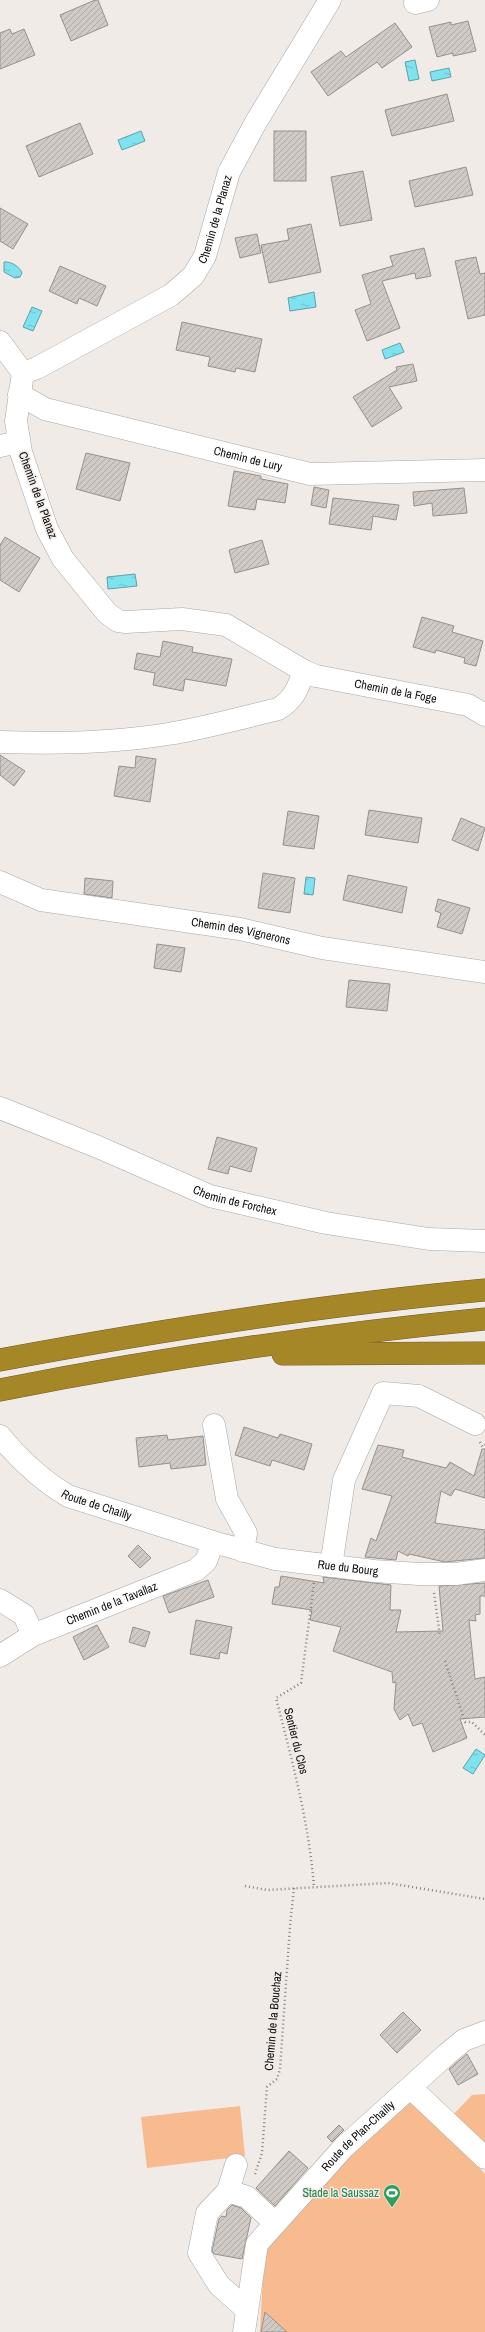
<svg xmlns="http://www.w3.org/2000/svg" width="485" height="2332" viewBox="0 0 485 2332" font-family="'Archivo Narrow',sans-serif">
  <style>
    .garden { fill: #f8bb8f }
    .water { fill: url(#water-ripples); stroke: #5da2ab }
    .building { fill: url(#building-hatch); stroke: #96918d }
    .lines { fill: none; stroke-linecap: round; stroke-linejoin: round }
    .minor-casing { stroke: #aca6a3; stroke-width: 23 }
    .highway-casing { stroke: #715c1e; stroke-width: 23 }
    .path { stroke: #878381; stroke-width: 2.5; stroke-dasharray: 1 3; stroke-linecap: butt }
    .minor { stroke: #fff; stroke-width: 22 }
    .highway { stroke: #a68728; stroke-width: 22 }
    .labels { text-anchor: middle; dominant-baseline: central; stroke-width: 3; stroke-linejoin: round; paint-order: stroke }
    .street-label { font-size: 12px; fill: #0f0d0c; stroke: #f1ebe7 }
    .leisure-label { font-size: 12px; fill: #27864d; stroke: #f1ebe7; text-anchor: end }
  </style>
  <defs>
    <pattern id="water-ripples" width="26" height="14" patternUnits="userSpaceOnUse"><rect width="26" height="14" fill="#7ee2ef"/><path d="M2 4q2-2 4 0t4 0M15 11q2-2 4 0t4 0" fill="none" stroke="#6cc1cc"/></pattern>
    <pattern id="building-hatch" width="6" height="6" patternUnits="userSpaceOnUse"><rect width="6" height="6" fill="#d0cac6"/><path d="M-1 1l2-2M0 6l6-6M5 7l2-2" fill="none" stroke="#b1aca9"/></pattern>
  </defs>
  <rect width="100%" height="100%" fill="#f1ebe7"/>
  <!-- garden -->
  <g class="garden">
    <path d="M 485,2094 L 485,2153 L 449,2119 L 472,2095 Z"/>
    <path d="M 413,2095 L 485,2174 L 485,2332 L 260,2332 L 264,2254 L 303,2202 Z"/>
    <path d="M 240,2106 L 245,2156 L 147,2168 L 141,2117 Z"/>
  </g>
  <!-- water -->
  <g class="water">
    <path d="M 415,60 L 419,79 L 409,81 L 405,62 Z"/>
    <path d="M 449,68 L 451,77 L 432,81 L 430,72 Z"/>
    <path d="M 141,131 L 145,141 L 122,150 L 118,140 Z"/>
    <path d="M 4,262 C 11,261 20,267 22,273 L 20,277 L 15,278 L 4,272 Z"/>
    <path d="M 314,292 L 316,307 L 290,311 L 288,298 Z"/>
    <path d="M 32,307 L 42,311 L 33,331 L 23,327 Z"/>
    <path d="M 400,343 L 404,352 L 385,359 L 382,350 Z"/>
    <path d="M 135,574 L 137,586 L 108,589 L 107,577 Z"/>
    <path d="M 306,877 L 315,878 L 313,895 L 304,894 Z"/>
    <path d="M 476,1749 L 485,1755 L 473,1774 L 463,1768 Z"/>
  </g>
  <!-- building -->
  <g class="building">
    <path d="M 95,0 L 98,0 L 108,25 L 71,41 L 60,15 Z"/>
    <path d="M 468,21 L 476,51 L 453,56 L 453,53 L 437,57 L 429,27 L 451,22 L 451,25 Z"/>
    <path d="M 395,23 L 412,47 L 382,68 L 377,62 L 328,96 L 311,72 L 341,51 L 346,57 Z"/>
    <path d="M 10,29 L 12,34 L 24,29 L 35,55 L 0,69 L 0,33 Z"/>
    <path d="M 447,94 L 454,121 L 392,136 L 385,110 Z"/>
    <path d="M 80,123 L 93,154 L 39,177 L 26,146 Z"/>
    <rect x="274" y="131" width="32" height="50"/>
    <path d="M 466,167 L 473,195 L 415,207 L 409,181 Z"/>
    <path d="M 363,171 L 372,220 L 340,226 L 331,177 Z"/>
    <path d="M 0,208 L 28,224 L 13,249 L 0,241 Z"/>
    <path d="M 311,224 L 321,272 L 269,283 L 261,245 L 289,240 L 287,229 Z"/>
    <path d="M 257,234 L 261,253 L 240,258 L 235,238 Z"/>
    <path d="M 424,248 L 431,276 L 416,279 L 415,273 L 382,281 L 400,328 L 367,341 L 355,310 L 371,304 L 362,275 L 393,266 L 390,256 Z"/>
    <path d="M 476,257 L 480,274 L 485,273 L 485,315 L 468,319 L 455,261 Z"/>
    <path d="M 60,266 L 106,286 L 97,306 L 79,298 L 77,304 L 49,291 Z"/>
    <path d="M 182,322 L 262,339 L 255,372 L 236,368 L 235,372 L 208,366 L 210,357 L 176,350 Z"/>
    <path d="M 413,364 L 417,381 L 389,387 L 402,408 L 372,427 L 353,397 L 397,370 L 396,367 Z"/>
    <path d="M 86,453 L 130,463 L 120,501 L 76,489 Z"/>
    <path d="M 234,471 L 261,476 L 261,479 L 288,484 L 285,503 L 257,499 L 255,510 L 228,506 Z"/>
    <path d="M 314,487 L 329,490 L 326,508 L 311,505 Z"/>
    <path d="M 464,488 L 467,513 L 433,516 L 432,503 L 414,506 L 413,492 Z"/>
    <path d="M 333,498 L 399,505 L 396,520 L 373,516 L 371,530 L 329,524 Z"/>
    <path d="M 5,537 L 40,558 L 19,592 L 0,580 L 0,545 Z"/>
    <path d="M 262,540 L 269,564 L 235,573 L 229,550 Z"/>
    <path d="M 422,617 L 454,626 L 452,632 L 483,641 L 476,666 L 464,663 L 465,658 L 436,650 L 435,653 L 413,647 Z"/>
    <path d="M 163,641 L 193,647 L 192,652 L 232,659 L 226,686 L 185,679 L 183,691 L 153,685 L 155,673 L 134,669 L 137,653 L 160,657 Z"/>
    <path d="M 0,755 L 25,771 L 14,786 L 0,775 Z"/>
    <path d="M 136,756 L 156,759 L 150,802 L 114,796 L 119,766 L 135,768 Z"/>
    <path d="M 369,810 L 422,818 L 418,843 L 365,835 Z"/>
    <path d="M 288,811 L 319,816 L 314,849 L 283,845 Z"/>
    <path d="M 461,818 L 485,828 L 478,851 L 452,840 Z"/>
    <path d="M 263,873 L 295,878 L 290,913 L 258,908 Z"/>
    <path d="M 348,875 L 407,887 L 402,913 L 343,900 Z"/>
    <path d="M 85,878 L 113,881 L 112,898 L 84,894 Z"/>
    <path d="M 438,899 L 470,908 L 462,934 L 437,927 L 441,913 L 435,911 Z"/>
    <path d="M 157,944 L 185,948 L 181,972 L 154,968 Z"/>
    <path d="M 349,980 L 390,984 L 387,1011 L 346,1007 Z"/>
    <path d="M 217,1137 L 257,1148 L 251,1172 L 230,1166 L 228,1174 L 208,1169 Z"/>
    <path d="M 244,1427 L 278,1438 L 280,1434 L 312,1444 L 304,1470 L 272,1460 L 270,1466 L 235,1455 Z"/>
    <path d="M 167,1435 L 168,1440 L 203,1436 L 206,1465 L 171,1469 L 170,1463 L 139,1467 L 136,1438 Z"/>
    <path d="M 378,1445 L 404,1450 L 402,1457 L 446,1468 L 450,1462 L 474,1476 L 482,1449 L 485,1449 L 485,1498 L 455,1489 L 451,1496 L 441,1491 L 435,1523 L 485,1530 L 485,1558 L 445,1562 L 409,1554 L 408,1556 L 398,1551 L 396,1560 L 365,1557 L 371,1538 L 376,1541 L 392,1496 L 362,1489 Z"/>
    <path d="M 138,1545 L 151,1558 L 140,1568 L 128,1556 Z"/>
    <path d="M 281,1576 L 324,1583 L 323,1577 L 391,1585 L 390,1610 L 401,1610 L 396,1632 L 443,1631 L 439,1586 L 485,1583 L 485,1596 L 480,1596 L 480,1614 L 475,1615 L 476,1621 L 469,1620 L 475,1679 L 485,1677 L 485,1717 L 460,1719 L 467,1738 L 433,1752 L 422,1723 L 413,1726 L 408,1714 L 400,1720 L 394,1709 L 396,1682 L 393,1683 L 392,1672 L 333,1651 L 341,1627 L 310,1620 L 312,1610 L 272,1604 L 275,1587 L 279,1587 Z"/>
    <path d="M 208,1580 L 214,1597 L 169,1613 L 163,1596 Z"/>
    <path d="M 196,1620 L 232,1627 L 227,1654 L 220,1652 L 219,1659 L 190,1654 Z"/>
    <path d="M 97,1625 L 109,1647 L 84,1660 L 73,1637 Z"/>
    <path d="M 133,1627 L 150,1632 L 145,1647 L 129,1642 Z"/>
    <path d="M 403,2012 L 421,2030 L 397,2053 L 380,2035 Z"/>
    <path d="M 467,2054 L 478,2074 L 458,2085 L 449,2069 Z"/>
    <path d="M 339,2125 L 344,2130 L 332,2142 L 327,2137 Z"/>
    <path d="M 289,2151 L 308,2168 L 275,2206 L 256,2188 Z"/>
    <path d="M 232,2205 L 241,2208 L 251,2218 L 242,2259 L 214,2254 L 212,2251 L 219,2219 L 222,2216 L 226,2217 L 227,2210 Z"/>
    <path d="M 265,2312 L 287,2332 L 261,2332 Z"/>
  </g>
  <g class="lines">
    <defs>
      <g id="minor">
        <path d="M 415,3 L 428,0"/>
        <path d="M 0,342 L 23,373"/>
        <path id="s1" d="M 19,394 L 45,409 L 310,474 L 485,470"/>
        <path d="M 0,446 L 19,442"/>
        <path id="s2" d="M 304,671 L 316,676 L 468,705 L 485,715"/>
        <path id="s3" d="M 0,742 C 55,744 113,743 168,734 C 205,728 241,718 278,709 C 294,700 298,688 304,671 L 226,625 L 182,619 L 126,622 L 118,621 L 107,613 L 63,559 L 47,529 L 21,452 L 16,421 L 23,373 L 37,368 L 171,295 L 193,276 L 205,256 L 229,172 L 256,122 L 330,0"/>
        <path id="s4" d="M 0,882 L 41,900 L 240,929 L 322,948 L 485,972"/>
        <path id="s5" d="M 0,1108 L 98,1147 L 210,1196 L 326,1223 L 429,1239 L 485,1241"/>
        <path d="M 214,1425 L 227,1499 L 246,1533 L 243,1551"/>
        <path id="s6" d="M 0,1436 C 20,1460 41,1480 68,1496 L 213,1542 L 275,1559 L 374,1571 L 419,1574 L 456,1574 L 485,1570"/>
        <path d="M 331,1566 L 344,1480 L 383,1393 L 419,1396 L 475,1424"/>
        <path d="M 0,1600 L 24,1615 L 33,1635"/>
        <path id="s7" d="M 0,1656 L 33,1635 L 196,1570 L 206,1561 L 213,1542"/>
        <path d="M 411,2088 L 485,2158"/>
        <path d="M 236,2165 L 228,2191 L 207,2213 L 199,2253 L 219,2285 L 246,2309"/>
        <path d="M 228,2191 L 247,2197 L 275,2223"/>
        <path id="s8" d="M 244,2332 L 257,2244 L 344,2147 L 447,2054 L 464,2040 L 485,2032"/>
      </g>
      <g id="highway">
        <path d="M 283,1354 L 485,1353"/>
        <path d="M 0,1360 C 161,1330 322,1305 485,1290"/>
        <path d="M 0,1390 C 161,1358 322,1335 485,1319"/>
      </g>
    </defs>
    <!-- minor casing -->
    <use href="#minor" class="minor-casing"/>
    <!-- highway casing -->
    <use href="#highway" class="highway-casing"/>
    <!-- path -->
    <g class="path">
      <path d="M 480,1442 L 482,1446 L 483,1447 L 485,1445"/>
      <path d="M 314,1583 L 301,1683 L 276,1698 C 292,1760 309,1823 314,1887"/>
      <path d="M 434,1593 L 440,1636"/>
      <path d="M 445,1661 L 465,1722 L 472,1722 L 485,1735"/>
      <path d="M 245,1886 L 267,1890 L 388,1883 L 485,1899"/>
      <path d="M 255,2174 L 262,2153 L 267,2087 L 277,2079 L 280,2069 L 290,1926 L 294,1888"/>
    </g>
    <!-- minor -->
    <use href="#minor" class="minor"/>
    <!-- highway -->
    <use href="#highway" class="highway"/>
  </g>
  <!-- icons -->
  <defs>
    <symbol id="stadium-pin" viewBox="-11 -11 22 30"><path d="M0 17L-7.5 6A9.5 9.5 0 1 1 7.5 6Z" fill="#2e9e5b" stroke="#f1ebe7"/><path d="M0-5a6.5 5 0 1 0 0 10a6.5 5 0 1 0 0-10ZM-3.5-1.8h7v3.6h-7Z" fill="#fff"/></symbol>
  </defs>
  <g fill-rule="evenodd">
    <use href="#stadium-pin" x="382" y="2183" width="20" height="27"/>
  </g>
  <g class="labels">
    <!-- street labels -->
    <g class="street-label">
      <text stroke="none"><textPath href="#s3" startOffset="1064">Chemin de la Planaz</textPath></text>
      <text stroke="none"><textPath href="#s1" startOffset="239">Chemin de Lury</textPath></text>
      <text transform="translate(38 495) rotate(70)">Chemin de la Planaz</text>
      <text stroke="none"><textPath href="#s2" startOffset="94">Chemin de la Foge</textPath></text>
      <text stroke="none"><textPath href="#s4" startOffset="247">Chemin des Vignerons</textPath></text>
      <text stroke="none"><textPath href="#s5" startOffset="253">Chemin de Forchex</textPath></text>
      <text stroke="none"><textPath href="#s6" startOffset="121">Route de Chailly</textPath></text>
      <text stroke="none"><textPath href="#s6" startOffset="381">Rue du Bourg</textPath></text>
      <text stroke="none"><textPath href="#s7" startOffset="124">Chemin de la Tavallaz</textPath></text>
      <text transform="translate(296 1741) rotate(76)">Sentier du Clos</text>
      <text transform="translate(273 2021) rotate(-85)">Chemin de la Bouchaz</text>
      <text stroke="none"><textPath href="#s8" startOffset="237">Route de Plan-Chailly</textPath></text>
    </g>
    <!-- leisure labels -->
    <g class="leisure-label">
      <text x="379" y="2193">Stade la Saussaz</text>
    </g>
  </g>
</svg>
